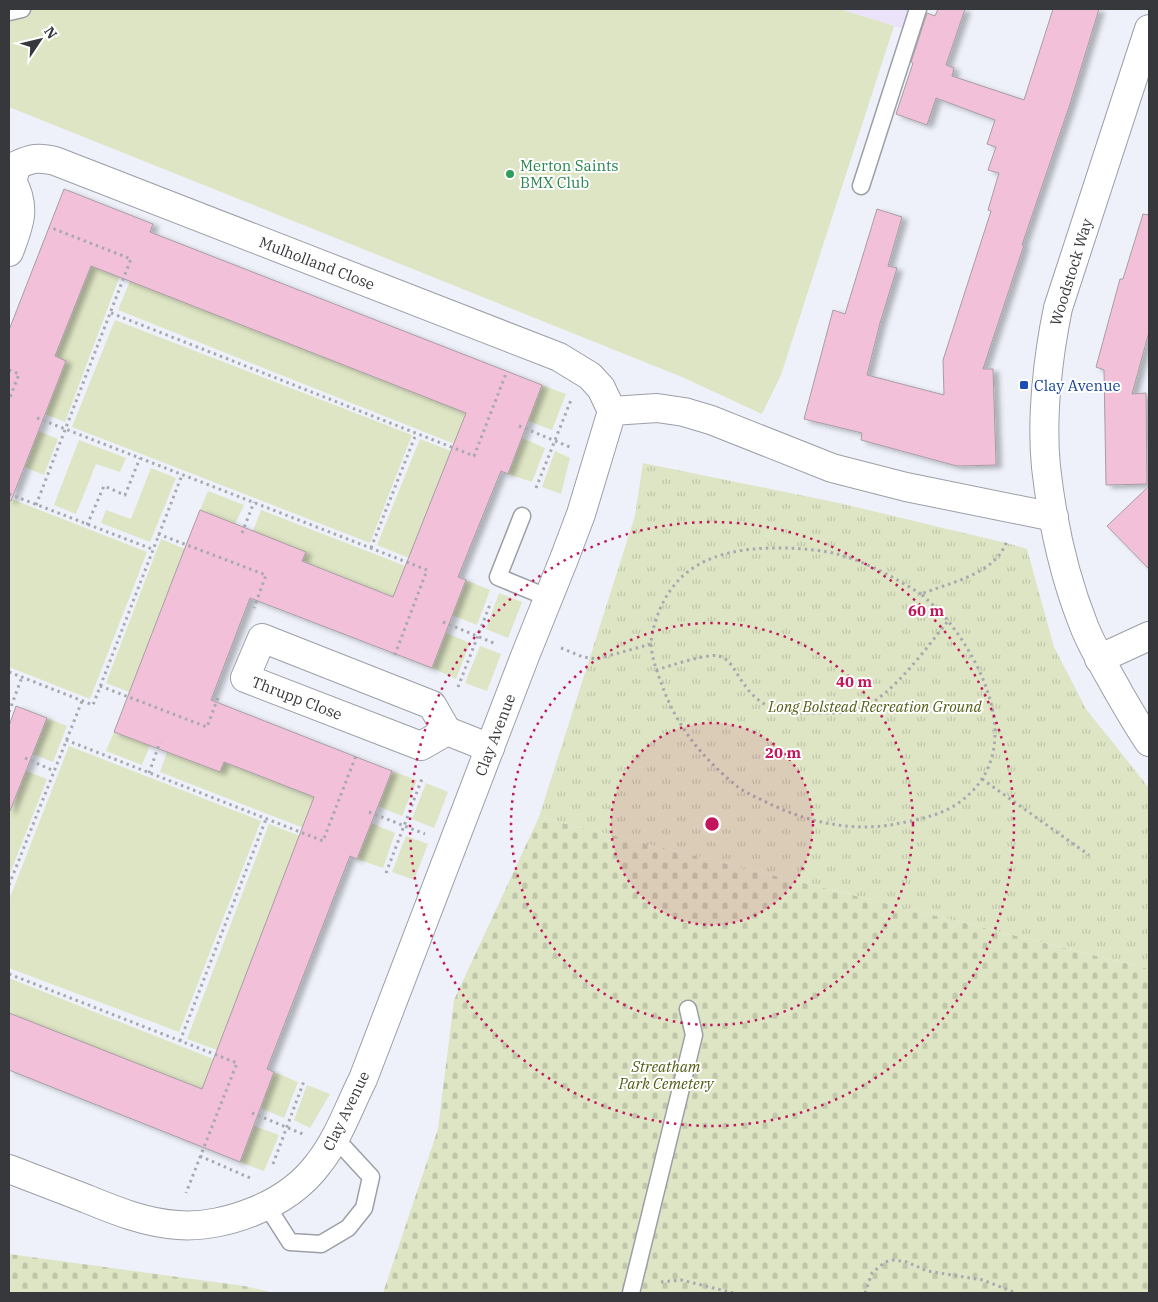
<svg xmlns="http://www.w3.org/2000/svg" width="1158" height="1302" viewBox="0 0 1158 1302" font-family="'IBM Plex Serif',serif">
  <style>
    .education { fill: #ebe3f9 }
    .green { fill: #dee5c4 }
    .cemetery { fill: url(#cemetery-stones) }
    .park { fill: url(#park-tufts) }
    .building { fill: #f2c0d8; stroke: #a79ea2; filter: url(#shadow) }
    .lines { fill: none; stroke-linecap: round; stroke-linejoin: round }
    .service-casing { stroke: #9b9fa6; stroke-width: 19 }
    .minor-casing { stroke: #9b9fa6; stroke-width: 30 }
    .path { stroke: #a7a9af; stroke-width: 3; stroke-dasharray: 2.5 4; stroke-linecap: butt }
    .service { stroke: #fff; stroke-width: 16 }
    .minor { stroke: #fff; stroke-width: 28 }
    .ring { fill: none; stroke: #c2185b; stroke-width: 2.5; stroke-dasharray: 2.5 5 }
    .leisure-dot { fill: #2e9e5b; stroke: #fff; stroke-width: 2 }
    .transit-dot { fill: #1a4fb4; stroke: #fff; stroke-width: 2 }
    .labels { text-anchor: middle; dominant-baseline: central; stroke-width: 4; stroke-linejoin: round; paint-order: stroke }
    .leisure-label { font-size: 15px; fill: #27864d; stroke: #fff; text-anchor: start }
    .street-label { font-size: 15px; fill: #37383b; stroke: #fff }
    .transit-label { font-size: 15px; fill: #164399; stroke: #fff; text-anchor: start }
    .park-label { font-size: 15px; font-style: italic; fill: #525c12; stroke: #fff }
    .centre { fill: #c2185b; stroke: #fff; stroke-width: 2.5 }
    .ring-label { font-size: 15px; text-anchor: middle; font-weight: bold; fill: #c2185b; stroke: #fff; stroke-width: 4; stroke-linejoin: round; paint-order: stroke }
  </style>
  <defs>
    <pattern id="cemetery-stones" width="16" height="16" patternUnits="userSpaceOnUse" patternTransform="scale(1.25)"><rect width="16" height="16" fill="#dee5c4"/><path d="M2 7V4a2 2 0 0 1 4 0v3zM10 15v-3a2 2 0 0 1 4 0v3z" fill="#bfc5a9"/></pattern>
    <pattern id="park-tufts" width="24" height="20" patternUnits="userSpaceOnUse" patternTransform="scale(1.25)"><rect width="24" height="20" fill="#dee5c4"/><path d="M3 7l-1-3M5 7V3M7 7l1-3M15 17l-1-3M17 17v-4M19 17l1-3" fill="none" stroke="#bfc5a9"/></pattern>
    <filter id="shadow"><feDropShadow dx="5.5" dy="3" stdDeviation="2.5" flood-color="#0004"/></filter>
  </defs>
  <rect width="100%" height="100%" fill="#eef1fa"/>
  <!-- education -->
  <path class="education" d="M 840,9 L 910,9 L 903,29 Z"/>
  <!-- green -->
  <g class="green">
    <path d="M 9,9 L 840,9 L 894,26 L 781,375 L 762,414 L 682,377 L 9,107 Z"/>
    <path d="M 96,251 L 125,262 L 65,422 L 45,414 L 66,361 L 55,356 Z"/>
    <path d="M 130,281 L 484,420 L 472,451 L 118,310 Z"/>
    <path d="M 115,320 L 412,435 L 370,543 L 72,427 Z"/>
    <path d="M 542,385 L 566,394 L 552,430 L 528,421 Z"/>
    <path d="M 38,431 L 58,439 L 44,475 L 24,467 Z"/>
    <path d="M 522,438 L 545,448 L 532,482 L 508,474 Z"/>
    <path d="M 420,439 L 451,451 L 409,558 L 377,545 Z"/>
    <path d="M 79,440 L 126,458 L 120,472 L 96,464 L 76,514 L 54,505 Z"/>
    <path d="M 555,451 L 570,458 L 561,494 L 542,487 Z"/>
    <path d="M 151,468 L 176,478 L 150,542 L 101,523 L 106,510 L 131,519 Z"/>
    <path d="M 208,491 L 244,505 L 235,524 L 200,510 Z"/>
    <path d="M 9,498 L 147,552 L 90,699 L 9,667 Z"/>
    <path d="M 261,510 L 421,572 L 409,603 L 302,561 L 306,552 L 253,531 Z"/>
    <path d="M 161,539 L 185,549 L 129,692 L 106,683 Z"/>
    <path d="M 466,580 L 490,590 L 477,625 L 452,615 Z"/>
    <path d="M 499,593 L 522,602 L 508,638 L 486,629 Z"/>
    <path d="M 446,633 L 470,643 L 456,679 L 432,668 Z"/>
    <path d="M 480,646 L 501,654 L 487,691 L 465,683 Z"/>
    <path d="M 47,718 L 67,726 L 53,762 L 33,754 Z"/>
    <path d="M 114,732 L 150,745 L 142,765 L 106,751 Z"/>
    <path d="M 69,746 L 261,821 L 179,1032 L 9,968 L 9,900 Z"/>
    <path d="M 167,752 L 220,772 L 224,762 L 331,804 L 319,834 L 160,772 Z"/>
    <path d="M 26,771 L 47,779 L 9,876 L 9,815 Z"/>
    <path d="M 392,771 L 417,780 L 402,816 L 378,806 Z"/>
    <path d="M 426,783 L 448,792 L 434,828 L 412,819 Z"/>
    <path d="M 371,823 L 395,833 L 383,868 L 357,859 Z"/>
    <path d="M 269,824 L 300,836 L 217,1050 L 187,1039 Z"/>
    <path d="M 406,836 L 428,844 L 414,880 L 392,872 Z"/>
    <path d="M 9,978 L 231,1066 L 220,1096 L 9,1013 Z"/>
    <path d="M 274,1072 L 298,1082 L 284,1118 L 261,1108 Z"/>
    <path d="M 307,1085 L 330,1094 L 310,1128 L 294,1120 Z"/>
    <path d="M 254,1126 L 279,1135 L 264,1171 L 240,1162 Z"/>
  </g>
  <!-- cemetery -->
  <g class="cemetery">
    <path d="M 539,817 L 1149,969 L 1149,1293 L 383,1293 L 438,1129 L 454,1000 Z"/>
    <path d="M 9,1254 L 244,1286 L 275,1293 L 9,1293 Z"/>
  </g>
  <!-- park -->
  <path class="park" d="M 643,463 L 839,503 L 1010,544 L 1027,549 L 1054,647 L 1086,709 L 1149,788 L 1149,969 L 539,817 L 635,516 Z"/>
  <!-- building -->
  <g class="building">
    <path d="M 938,9 L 965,9 L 946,65 L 954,68 L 952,76 L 1024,100 L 1053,9 L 1099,9 L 1070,104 L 1022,245 L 1024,245 L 983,369 L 993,369 L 996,465 L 957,466 L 861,440 L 862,433 L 804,419 L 833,310 L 845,314 L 877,209 L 902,217 L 888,266 L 897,268 L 880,323 L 867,375 L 944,395 L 943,360 L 991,211 L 988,210 L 999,173 L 988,170 L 996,147 L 987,144 L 995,120 L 936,98 L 927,125 L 896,114 L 913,63 L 911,62 L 927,13 L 935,16 Z"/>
    <path d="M 64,189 L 153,224 L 150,232 L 542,385 L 508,474 L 501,471 L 458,577 L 466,580 L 432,668 L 250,598 L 211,700 L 392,771 L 357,859 L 350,856 L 267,1069 L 274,1072 L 240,1162 L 9,1070 L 9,1013 L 202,1089 L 314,797 L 224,762 L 220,772 L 114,732 L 188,540 L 200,510 L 306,552 L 302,561 L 393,597 L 466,413 L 91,266 L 55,356 L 66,361 L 11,501 L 9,500 L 9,330 Z"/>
    <path d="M 1143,214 L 1149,215 L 1149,332 L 1132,394 L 1146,393 L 1147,484 L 1106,485 L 1104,370 L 1096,367 L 1120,279 L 1123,279 Z"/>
    <path d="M 1149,486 L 1149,569 L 1107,526 Z"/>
    <path d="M 16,706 L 47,718 L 10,811 L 9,811 L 9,726 Z"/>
  </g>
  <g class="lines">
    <defs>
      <g id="service">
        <path d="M 9,12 L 22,9"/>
        <path d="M 861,186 L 918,9"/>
        <path d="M 522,516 L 498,577 L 549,598"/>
        <path d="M 267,1206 L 290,1242 L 321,1244 L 348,1228 L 364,1208 L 371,1177 L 335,1138"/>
        <path d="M 631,1293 L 694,1035 L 688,1009"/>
      </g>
      <g id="minor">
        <path d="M 1149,29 L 1058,308 C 1048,356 1041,417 1046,467 C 1052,520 1064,576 1084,626 C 1093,649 1107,671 1119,693 C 1129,710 1138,726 1149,742"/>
        <path d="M 9,252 C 19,225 27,208 12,181 L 17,165 C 32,158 39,157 55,161 L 559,357 L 590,376 L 601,388 L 612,411"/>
        <path d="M 1099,659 L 1149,636"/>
        <path d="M 447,731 L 421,746 L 245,678 L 262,638 L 432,705 L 447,731 L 490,748"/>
        <path d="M 9,1169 C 35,1179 61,1189 87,1199 C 116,1211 146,1223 178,1225 C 202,1227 230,1221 252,1212 C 278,1202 302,1186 319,1163 C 338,1139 349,1107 363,1079 L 525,656 L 564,559 L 581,514 L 612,411 L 657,408 L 684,412 L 711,420 L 832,468 L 906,487 L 1054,517"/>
      </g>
    </defs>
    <!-- service casing -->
    <use href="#service" class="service-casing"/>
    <!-- minor casing -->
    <use href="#minor" class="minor-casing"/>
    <!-- path -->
    <g class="path">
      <path d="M 111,313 L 474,456 L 507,371"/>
      <path d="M 9,370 L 19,374 L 9,400"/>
      <path d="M 37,418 L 427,570 L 394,657"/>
      <path d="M 519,426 L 570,447"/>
      <path d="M 536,488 L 571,400"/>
      <path d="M 9,494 L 152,549"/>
      <path d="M 36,505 L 131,259 L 49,227"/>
      <path d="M 87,525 L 104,486 L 125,495 L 140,458"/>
      <path d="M 242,533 L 254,502"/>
      <path d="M 158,534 L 266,575 L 254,608"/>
      <path d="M 371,548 L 416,434"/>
      <path d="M 921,594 C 895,578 867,562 837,554 C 822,550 804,549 788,548 C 735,547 683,555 660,609 C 656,619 652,631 651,642 C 651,656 657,672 662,685 C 676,725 701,756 733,783 C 743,792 756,797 768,803 C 809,823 856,833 901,823 C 921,819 940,815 957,804 C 1024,758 990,674 949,622 C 941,612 931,603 921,594 C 951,582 997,574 1007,540"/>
      <path d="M 443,622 L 496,644"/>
      <path d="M 561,648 L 583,657 L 597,659 L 651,644"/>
      <path d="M 656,670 C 670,666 707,653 719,656 C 732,660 736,674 744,684 C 749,692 757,700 766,705 C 780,714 798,713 814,713 C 829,713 845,714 859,709 C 891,698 927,647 948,621"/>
      <path d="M 9,672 L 93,705 L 182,475"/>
      <path d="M 100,686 L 207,727 L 219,695"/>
      <path d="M 458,687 L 491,602"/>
      <path d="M 9,712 L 22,677"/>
      <path d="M 66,740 L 323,841 L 357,753"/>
      <path d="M 25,758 L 54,771"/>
      <path d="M 149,773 L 160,742"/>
      <path d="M 982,779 L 1089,855"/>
      <path d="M 369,812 L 425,834"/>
      <path d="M 386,873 L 423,776"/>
      <path d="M 9,885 L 82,701"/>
      <path d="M 9,974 L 237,1063 L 186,1193"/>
      <path d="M 180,1041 L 266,819"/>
      <path d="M 252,1113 L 303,1134"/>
      <path d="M 200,1156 L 250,1178"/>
      <path d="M 273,1164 L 304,1081"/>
      <path d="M 661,1282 L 681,1280 L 734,1293"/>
      <path d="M 865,1293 L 872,1273 L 885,1262 L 893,1260 L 907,1262 L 927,1271 L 983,1280 L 1016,1293"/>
    </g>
    <!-- service -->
    <use href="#service" class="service"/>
    <!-- minor -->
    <use href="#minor" class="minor"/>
  </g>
  <!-- distance rings -->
  <circle cx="712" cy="824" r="101" fill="#c2185b" fill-opacity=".12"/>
  <g class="ring">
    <circle cx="712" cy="824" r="101"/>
    <circle cx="712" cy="824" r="201"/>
    <circle cx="712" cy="824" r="302"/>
  </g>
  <!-- markers -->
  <circle class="leisure-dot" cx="510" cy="174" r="5"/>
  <rect class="transit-dot" x="1019" y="380" width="10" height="10" rx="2.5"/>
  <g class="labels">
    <!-- leisure labels -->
    <g class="leisure-label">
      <text x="520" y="165">Merton Saints<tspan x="520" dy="17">BMX Club</tspan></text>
    </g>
    <!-- street labels -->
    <g class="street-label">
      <text transform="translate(317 263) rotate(21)">Mulholland Close</text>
      <text transform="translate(1071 272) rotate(-73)">Woodstock Way</text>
      <text transform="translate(297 698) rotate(21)">Thrupp Close</text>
      <text transform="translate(495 735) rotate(-69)">Clay Avenue</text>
      <text transform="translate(346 1111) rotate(-64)">Clay Avenue</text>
    </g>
    <!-- transit labels -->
    <g class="transit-label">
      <text x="1034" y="385">Clay Avenue</text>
    </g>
    <!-- park labels -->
    <g class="park-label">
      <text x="875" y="706">Long Bolstead Recreation Ground</text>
      <text x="666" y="1066">Streatham<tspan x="666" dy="17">Park Cemetery</tspan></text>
    </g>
  </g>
  <circle cx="712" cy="824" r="8" class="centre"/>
  <g class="ring-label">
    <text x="926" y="616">60 m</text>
    <text x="854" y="687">40 m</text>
    <text x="783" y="758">20 m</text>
  </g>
  <!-- border -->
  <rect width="1158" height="1302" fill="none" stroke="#37383b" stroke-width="20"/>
  <!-- north arrow -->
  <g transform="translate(40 40) rotate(55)" stroke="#ffffff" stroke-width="4" paint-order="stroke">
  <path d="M0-4L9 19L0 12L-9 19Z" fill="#37383b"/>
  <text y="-8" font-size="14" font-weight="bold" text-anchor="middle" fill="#37383b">N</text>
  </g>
</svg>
